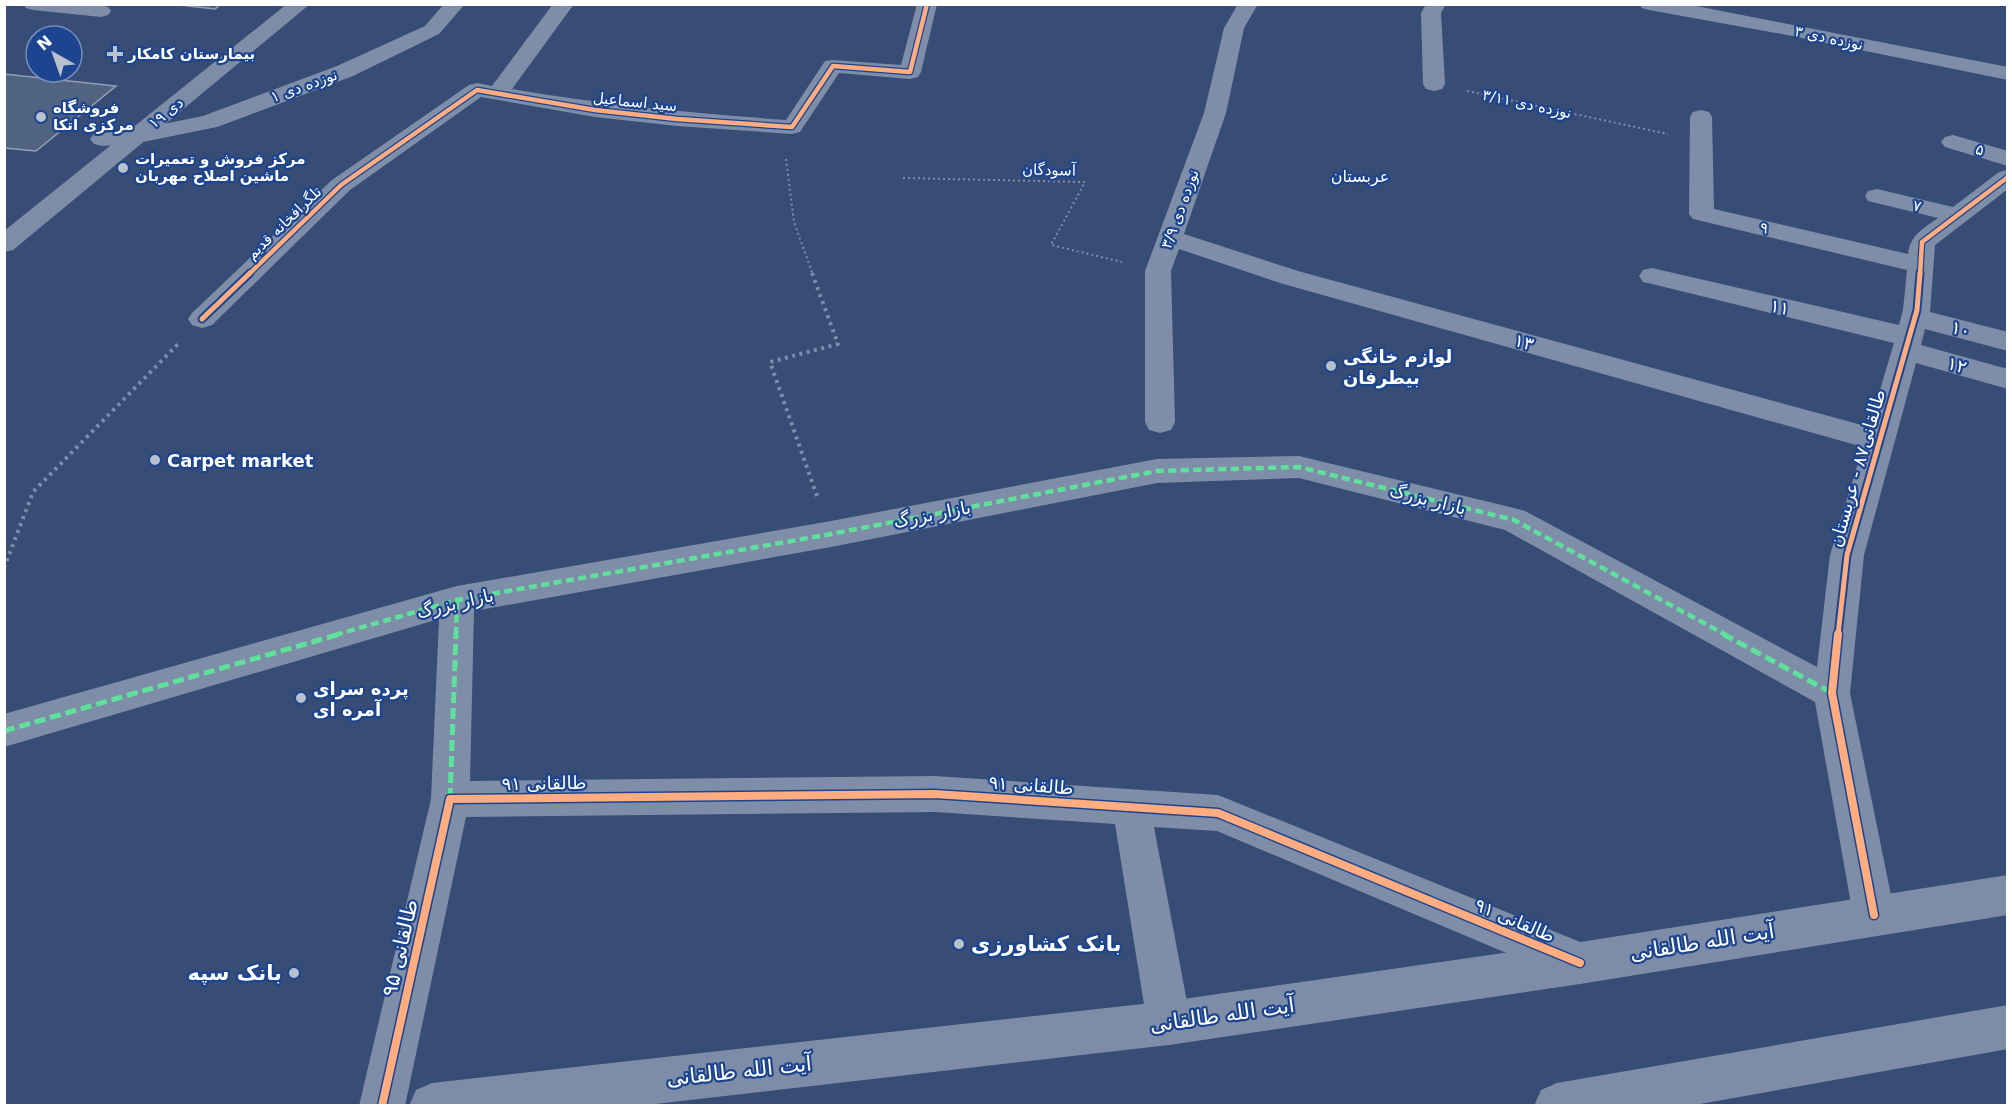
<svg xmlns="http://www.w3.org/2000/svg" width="2012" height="1110" viewBox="0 0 2012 1110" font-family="'DejaVu Sans','Noto Sans Arabic',sans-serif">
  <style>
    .building { fill: #516383; stroke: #93a0b6; stroke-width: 1.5 }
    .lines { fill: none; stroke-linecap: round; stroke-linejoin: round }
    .path-far1 { stroke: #7e8ea8; stroke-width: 2; stroke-dasharray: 2 3; stroke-linecap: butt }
    .path { stroke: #7e8ea8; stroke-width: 4; stroke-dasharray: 3 4.5; stroke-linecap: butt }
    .minor { fill: #7e8ea8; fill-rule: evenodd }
    .major { fill: #7e8da7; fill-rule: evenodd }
    .quiet-far1 { stroke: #60e19b; stroke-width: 4.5; stroke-dasharray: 8 4.5; stroke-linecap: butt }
    .quiet { stroke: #60e19b; stroke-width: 5; stroke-dasharray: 11 5; stroke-linecap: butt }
    .cycleway-far2-casing { stroke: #1d458f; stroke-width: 7 }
    .cycleway-far1-casing { stroke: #1d458f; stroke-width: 9 }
    .cycleway-casing { stroke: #1d458f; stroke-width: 11 }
    .cycleway-far2 { stroke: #ffac80; stroke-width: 4.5 }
    .cycleway-far1 { stroke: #ffac80; stroke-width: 5 }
    .cycleway { stroke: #ffac80; stroke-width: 8 }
    .poi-dot { fill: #b9c1cf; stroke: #1d458f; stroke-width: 2 }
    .labels { text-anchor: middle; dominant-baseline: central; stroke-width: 4.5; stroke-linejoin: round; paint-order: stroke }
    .far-street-label { font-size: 15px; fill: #fff; stroke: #1d458f }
    .far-poi-label { font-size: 15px; font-weight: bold; fill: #fff; stroke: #1d458f; text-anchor: start }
    .far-neighbourhood-label { font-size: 16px; fill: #fff; stroke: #1d458f }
    .street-label { font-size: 18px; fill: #fff; stroke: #1d458f }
    .poi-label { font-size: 18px; font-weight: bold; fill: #fff; stroke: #1d458f; text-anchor: start }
    .near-street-label { font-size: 21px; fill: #fff; stroke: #1d458f }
    .near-poi-label { font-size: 21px; font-weight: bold; fill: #fff; stroke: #1d458f; text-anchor: start }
  </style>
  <rect width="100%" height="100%" fill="#374d75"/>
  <!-- building -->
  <g class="building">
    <path d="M 171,4 L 221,4 L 215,9 Z"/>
    <path d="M 4,74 L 116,86 L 36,151 L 4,148 Z"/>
  </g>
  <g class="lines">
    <!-- path-far1 -->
    <g class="path-far1">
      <path d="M 1467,91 L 1668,134"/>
      <path d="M 786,159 L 794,222 L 813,275"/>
      <path d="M 903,178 L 1085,182 L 1051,245 L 1122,262"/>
    </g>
    <!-- path -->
    <g class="path">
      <path d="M 812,273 L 838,344 L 770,362 L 818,499"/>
      <path d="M 4,568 L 33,492 L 179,343"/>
    </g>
    <!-- minor -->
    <g class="minor">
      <path d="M 23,4 L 97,4 L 108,7 L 111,11 L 108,15 L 101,17 L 33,10 L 26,8 Z"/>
      <path d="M 444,4 L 465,4 L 439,34 L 353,76 L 217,127 L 138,143 L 102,146 L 94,144 L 90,139 L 94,134 L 138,129 L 203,116 L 337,66 L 425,26 Z"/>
      <path d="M 553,4 L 574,4 L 512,89 C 603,105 693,113 786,120 L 825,61 L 833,60 L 901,65 L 917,4 L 937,4 L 921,72 L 918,77 L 910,79 L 839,73 L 800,132 L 792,134 L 677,126 L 595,117 L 481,97 L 350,190 L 212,325 L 202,328 L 192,325 L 188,319 L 192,313 L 332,180 L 469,85 L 477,83 L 492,86 Z"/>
      <path d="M 1238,4 L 1258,4 L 1244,28 L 1226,113 L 1184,234 L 1298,271 L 1869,427 L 1894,343 L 1652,284 L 1643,282 L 1639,276 L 1643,270 L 1652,268 L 1899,325 L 1903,310 L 1907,270 L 1693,219 L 1689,214 L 1690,117 L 1693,112 L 1701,110 L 1709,112 L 1712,117 L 1714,209 L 1908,254 C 1910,235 1923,229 1938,218 L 1868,201 L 1865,196 L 1868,191 L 1877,189 L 1953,207 L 1999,172 L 2008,170 L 2008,189 L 1935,245 L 1930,312 L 2008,332 L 2008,351 L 1925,329 L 1921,345 L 2004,368 L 2008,367 L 2008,389 L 1916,363 L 1864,555 L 1850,693 L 1895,915 L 1889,929 L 1874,935 L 1859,929 L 1853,915 L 1815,702 L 1505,530 L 1299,478 L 1157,483 L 831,547 L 474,611 L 470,781 L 935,776 L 1218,795 L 1595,948 L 1601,963 L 1595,978 L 1580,984 L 1217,831 L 1154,827 L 1191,1023 L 1185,1039 L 1169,1045 L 1153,1039 L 1147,1023 L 1115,824 L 935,812 L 466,817 L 405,1106 L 359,1106 L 431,799 L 439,619 L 4,747 L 4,714 L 457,586 L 831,521 L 1157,459 L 1299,456 L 1514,508 L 1525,511 L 1817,667 L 1830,555 L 1863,447 L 1280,283 L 1179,249 L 1171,271 L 1175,422 L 1171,430 L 1160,433 L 1149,430 L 1145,422 L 1145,271 L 1204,113 L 1224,28 Z"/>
      <path d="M 1426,4 L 1446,4 L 1441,13 L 1445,84 L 1442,89 L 1434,91 L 1426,89 L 1423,84 L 1421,13 Z"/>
      <path d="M 1639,4 L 1686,4 L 2008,67 L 2008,80 L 1782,34 L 1649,10 L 1642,8 Z"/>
      <path d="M 1953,135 L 2008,151 L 2008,166 L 1945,147 L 1941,142 L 1945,137 Z"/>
    </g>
    <!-- major -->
    <g class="major">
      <path d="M 287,4 L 310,4 L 13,250 L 4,252 L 4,231 Z"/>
      <path d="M 2008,875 L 2008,915 L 1580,984 L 1169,1045 L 638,1106 L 409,1106 L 416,1090 L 432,1083 L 1169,1001 L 1580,942 Z"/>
      <path d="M 2008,1005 L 2008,1049 L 1689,1106 L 1534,1106 L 1541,1090 L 1557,1083 Z"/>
    </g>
    <!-- quiet-far1 -->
    <g class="quiet-far1">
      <path d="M 335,635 L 457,600 L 831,534 L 1157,471 L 1299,467 L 1514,520 L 1726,635"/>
      <path d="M 456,635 L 457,600"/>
    </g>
    <!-- quiet -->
    <g class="quiet">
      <path d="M 1723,634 L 1832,693"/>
      <path d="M 4,731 L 340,634"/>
      <path d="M 450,799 L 456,634"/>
    </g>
    <defs>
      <g id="cycleway-far2">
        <path d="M 248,275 L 341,185 L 477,90 L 595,110 L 677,119 L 792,127 L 833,66 L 910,72 L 927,4"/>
        <path d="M 1920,275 L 1922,242 L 2008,177"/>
      </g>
      <g id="cycleway-far1">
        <path d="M 202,319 L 250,273"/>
        <path d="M 1838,635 L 1847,555 L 1917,310 L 1920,273"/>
      </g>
      <g id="cycleway">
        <path d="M 1838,634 L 1832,693 L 1874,915"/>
        <path d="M 382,1106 L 450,799 L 935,794 L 1218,813 L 1580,963"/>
      </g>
    </defs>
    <!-- cycleway-far2 casing -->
    <use href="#cycleway-far2" class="cycleway-far2-casing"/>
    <!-- cycleway-far1 casing -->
    <use href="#cycleway-far1" class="cycleway-far1-casing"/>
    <!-- cycleway casing -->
    <use href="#cycleway" class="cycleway-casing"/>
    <!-- cycleway-far2 -->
    <use href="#cycleway-far2" class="cycleway-far2"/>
    <!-- cycleway-far1 -->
    <use href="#cycleway-far1" class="cycleway-far1"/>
    <!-- cycleway -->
    <use href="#cycleway" class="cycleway"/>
  </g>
  <!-- markers -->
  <g class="poi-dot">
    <path d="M112 45h6v6h6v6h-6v6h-6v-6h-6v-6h6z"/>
    <circle cx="41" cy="117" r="6"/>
    <circle cx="123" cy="168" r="6"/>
    <circle cx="1331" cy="366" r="6"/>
    <circle cx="155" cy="460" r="6"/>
    <circle cx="301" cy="698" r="6"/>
    <circle cx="959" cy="944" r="6"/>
    <circle cx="294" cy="973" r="6"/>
  </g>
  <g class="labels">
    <!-- far-street labels -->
    <g class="far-street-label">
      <text transform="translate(1829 38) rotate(12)">نوزده دی ۳</text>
      <text transform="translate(304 86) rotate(-20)">نوزده دی ۱</text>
      <text transform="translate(635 102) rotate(6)">سید اسماعیل</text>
      <text transform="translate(1527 104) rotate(12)">نوزده دی ۳/۱۱</text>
      <text transform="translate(166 113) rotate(-39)">۱۹ دی</text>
      <text transform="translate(1980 150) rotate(18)">۵</text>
      <text transform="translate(1049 170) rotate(1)">آسودگان</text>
      <text transform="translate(1917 206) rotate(13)">۷</text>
      <text transform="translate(1180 209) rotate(-70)">نوزده دی ۳/۹</text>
      <text transform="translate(284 223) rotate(-44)">تلگرافخانه قدیم</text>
      <text transform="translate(1764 228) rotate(13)">۹</text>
    </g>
    <!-- far-poi labels -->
    <g class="far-poi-label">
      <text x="128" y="54">بیمارستان کامکار</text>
      <text x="53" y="108">فروشگاه<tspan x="53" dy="17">مرکزی اتکا</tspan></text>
      <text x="135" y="159">مرکز فروش و تعمیرات<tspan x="135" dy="17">ماشین اصلاح مهربان</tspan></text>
    </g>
    <!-- far-neighbourhood labels -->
    <g class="far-neighbourhood-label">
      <text x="1360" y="176">عربستان</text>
    </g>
    <!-- street labels -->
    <g class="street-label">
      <text transform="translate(1780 307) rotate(13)">۱۱</text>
      <text transform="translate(1961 329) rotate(15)">۱۰</text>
      <text transform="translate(1524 342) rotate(16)">۱۳</text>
      <text transform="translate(1957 365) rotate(16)">۱۲</text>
      <text transform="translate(1857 468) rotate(-74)">طالقانی۸۷ - عربستان</text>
      <text transform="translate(1428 499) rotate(14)">بازار بزرگ</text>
      <text transform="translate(932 514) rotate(-11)">بازار بزرگ</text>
      <text transform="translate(455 603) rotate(-13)">بازار بزرگ</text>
      <text transform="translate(544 783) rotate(-1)">طالقانی ۹۱</text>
      <text transform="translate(1031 785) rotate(4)">طالقانی ۹۱</text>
      <text transform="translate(1515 920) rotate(23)">طالقانی ۹۱</text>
    </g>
    <!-- poi labels -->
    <g class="poi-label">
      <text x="1343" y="356">لوازم خانگی<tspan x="1343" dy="21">بیطرفان</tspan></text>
      <text x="167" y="460">Carpet market</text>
      <text x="313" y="688">پرده سرای<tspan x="313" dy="21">آمره ای</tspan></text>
    </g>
    <!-- near-street labels -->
    <g class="near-street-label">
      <text transform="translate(1702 942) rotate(-9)">آیت الله طالقانی</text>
      <text transform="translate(400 948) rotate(-77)">طالقانی ۹۵</text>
      <text transform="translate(1222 1015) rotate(-8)">آیت الله طالقانی</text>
      <text transform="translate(739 1071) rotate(-6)">آیت الله طالقانی</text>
    </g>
    <!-- near-poi labels -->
    <g class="near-poi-label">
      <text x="971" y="944">بانک کشاورزی</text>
      <text x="282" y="973" text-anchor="end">بانک سپه</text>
    </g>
  </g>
  <!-- border -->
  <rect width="2012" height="1110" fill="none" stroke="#ffffff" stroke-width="12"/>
  <!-- north arrow -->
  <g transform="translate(54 54) rotate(320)"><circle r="28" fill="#1d458f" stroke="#778fbc" stroke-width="1.5"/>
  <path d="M0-4.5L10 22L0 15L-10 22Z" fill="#b9c1cf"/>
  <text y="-9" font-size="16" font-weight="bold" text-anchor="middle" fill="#ffffff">N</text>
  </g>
</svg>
